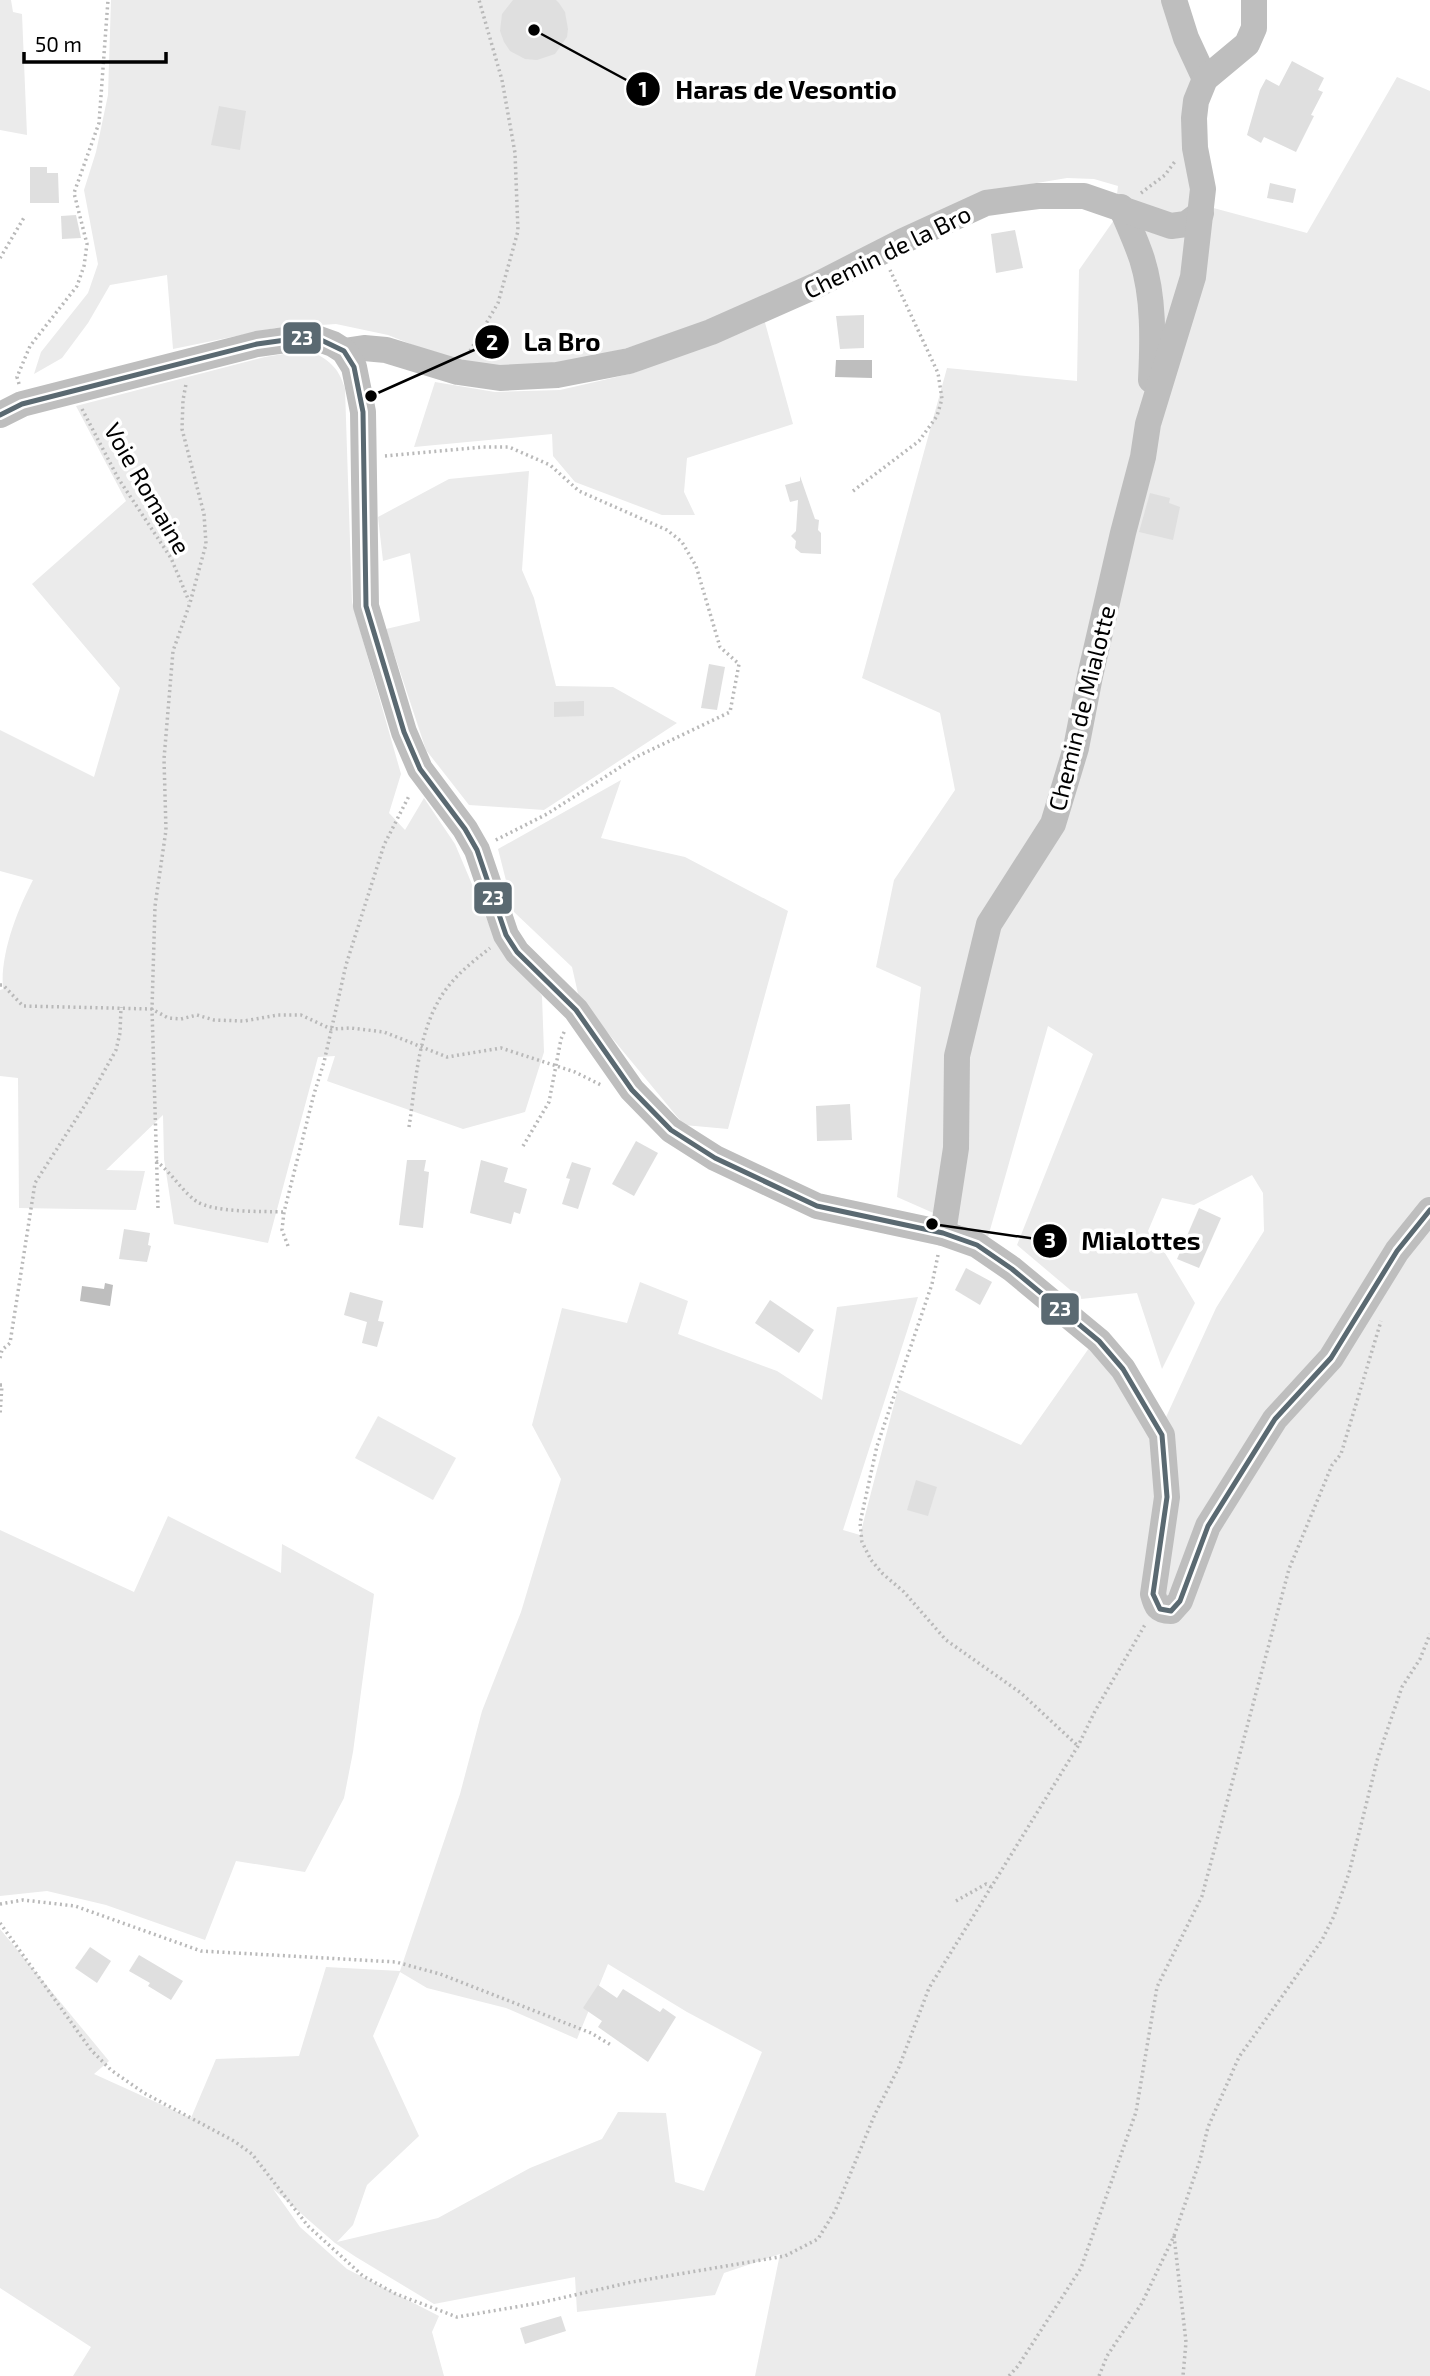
<svg xmlns="http://www.w3.org/2000/svg" width="1430" height="2376" viewBox="0 0 1430 2376" font-family="'Exo 2',sans-serif">
  <style>
    .green { fill: #ebebeb; fill-rule: evenodd }
    .water { fill: #bebebe }
    .building { fill: #dfdfdf }
    .lines { fill: none; stroke-linecap: round; stroke-linejoin: round }
    .path { stroke: #b9b9b9; stroke-width: 3.5; stroke-dasharray: 2 3.5; stroke-linecap: butt }
    .minor { stroke: #bebebe; stroke-width: 26 }
    .bus-1-casing { stroke: #fff; stroke-width: 10 }
    .bus-1 { stroke: #5a6971; stroke-width: 5 }
    .labels { text-anchor: middle; dominant-baseline: central; stroke-width: 7; stroke-linejoin: round; paint-order: stroke }
    .street-label { font-size: 24px; fill: #000; stroke: #fff }
    .leader { fill: none; stroke: #000; stroke-width: 2.5 }
    .callout-dot { fill: #000; stroke: #fff; stroke-width: 2.5 }
    .mark-label { font-size: 21px; text-anchor: middle; font-weight: bold; fill: #fff }
    .callout-label { font-size: 26px; text-anchor: middle; font-weight: bold; fill: #000; stroke: #fff; stroke-width: 7; stroke-linejoin: round; paint-order: stroke }
    .line-badge { stroke: #fff; stroke-width: 2.5 }
    .badge-label { font-size: 19px; text-anchor: middle; font-weight: bold; fill: #fff }
  </style>
  <rect width="100%" height="100%" fill="#fff"/>
  <!-- green -->
  <g class="green">
    <path d="M 0,0 L 11,0 L 13,12 L 22,14 L 27,135 L 0,130 Z"/>
    <path d="M 111,0 L 1164,0 L 1192,73 L 1185,119 L 1206,206 L 1307,233 L 1397,77 L 1430,91 L 1430,2376 L 755,2376 L 780,2254 L 724,2273 L 715,2295 L 577,2312 L 575,2277 L 434,2304 L 356,2257 L 335,2243 L 273,2189 L 300,2227 L 347,2269 L 439,2316 L 432,2332 L 444,2376 L 73,2376 L 91,2347 L 0,2288 L 0,1929 L 109,2061 L 94,2074 L 191,2118 L 216,2059 L 299,2056 L 326,1967 L 400,1971 L 460,1794 L 482,1711 L 521,1612 L 561,1479 L 532,1425 L 562,1308 L 627,1323 L 640,1282 L 688,1301 L 678,1334 L 777,1371 L 822,1400 L 837,1307 L 918,1297 L 843,1530 L 860,1535 L 898,1389 L 1021,1445 L 1089,1348 L 1123,1374 L 1156,1439 L 1216,1308 L 1264,1231 L 1263,1193 L 1252,1175 L 1194,1205 L 1162,1198 L 1148,1231 L 1153,1243 L 1165,1253 L 1195,1303 L 1162,1369 L 1137,1293 L 1081,1299 L 1017,1245 L 1093,1054 L 1048,1026 L 988,1237 L 897,1197 L 921,987 L 876,967 L 894,880 L 955,790 L 940,713 L 862,678 L 947,368 L 1077,381 L 1079,270 L 1114,220 L 1118,186 L 1094,179 L 1067,178 L 1007,188 L 695,328 L 623,349 L 557,365 L 497,367 L 443,357 L 388,335 L 336,324 L 275,328 L 173,349 L 167,275 L 110,285 L 88,323 L 62,358 L 34,374 L 41,352 L 88,293 L 98,264 L 84,190 L 96,152 L 108,95 ZM 608,1964 L 687,2012 L 762,2052 L 704,2191 L 675,2182 L 666,2113 L 618,2112 L 602,2139 L 530,2168 L 438,2218 L 337,2242 L 353,2225 L 367,2185 L 419,2136 L 373,2036 L 400,1972 L 427,1988 L 506,2008 L 577,2039 Z"/>
    <path d="M 764,319 L 793,424 L 687,458 L 684,492 L 695,515 L 662,515 L 575,482 L 553,456 L 552,434 L 414,447 L 435,382 L 495,392 L 560,390 L 634,373 Z"/>
    <path d="M 308,350 C 328,359 339,367 345,389 L 352,602 L 401,774 L 389,813 L 405,830 L 424,798 L 455,844 L 493,934 L 542,996 L 544,1052 L 525,1112 L 463,1129 L 327,1081 L 335,1056 L 318,1057 L 268,1243 L 174,1224 L 164,1159 L 163,1115 L 106,1170 L 145,1171 L 136,1210 L 19,1208 L 18,1078 L 0,1076 L 0,990 L 3,989 C 0,954 17,911 33,880 L 0,871 L 0,730 L 94,777 L 120,688 L 32,584 L 126,501 L 76,406 L 265,357 Z"/>
    <path d="M 529,471 L 522,570 L 534,598 L 556,686 L 613,687 L 677,723 L 544,810 L 469,805 L 426,750 L 386,629 L 420,621 L 410,553 L 383,561 L 378,517 L 449,479 Z"/>
    <path d="M 621,780 L 601,838 L 685,857 L 788,911 L 728,1129 L 684,1125 L 579,998 L 572,967 L 514,912 L 498,849 Z"/>
    <path d="M 378,1416 L 456,1458 L 433,1500 L 355,1458 Z"/>
    <path d="M 168,1516 L 281,1573 L 282,1544 L 374,1594 L 353,1752 L 344,1798 L 305,1872 L 236,1861 L 205,1940 L 106,1905 L 47,1891 L 0,1896 L 0,1530 L 134,1592 Z"/>
  </g>
  <!-- water -->
  <g class="water">
    <path d="M 836,360 L 872,360 L 872,378 L 835,377 Z"/>
    <path d="M 105,1283 L 113,1285 L 110,1306 L 80,1301 L 82,1286 L 104,1289 Z"/>
  </g>
  <!-- building -->
  <g class="building">
    <path d="M 513,0 L 556,0 L 559,3 L 565,12 L 568,29 L 567,37 L 555,54 L 537,60 L 525,59 L 510,51 L 504,42 L 500,31 L 502,14 Z"/>
    <path d="M 1292,61 L 1324,78 L 1318,90 L 1323,92 L 1311,115 L 1314,116 L 1296,152 L 1264,137 L 1261,143 L 1247,135 L 1260,90 L 1266,79 L 1279,86 Z"/>
    <path d="M 219,106 L 246,111 L 240,150 L 211,145 Z"/>
    <path d="M 30,167 L 47,167 L 47,173 L 58,173 L 59,203 L 30,203 Z"/>
    <path d="M 1270,183 L 1296,189 L 1293,203 L 1267,198 Z"/>
    <path d="M 76,215 L 81,238 L 62,239 L 61,216 Z"/>
    <path d="M 1015,230 L 1023,268 L 996,273 L 991,234 Z"/>
    <path d="M 864,315 L 864,348 L 840,349 L 836,316 Z"/>
    <path d="M 800,476 L 815,519 L 819,520 L 818,530 L 821,533 L 821,554 L 801,553 L 795,548 L 796,541 L 791,536 L 796,531 L 798,500 L 790,502 L 785,485 L 800,481 Z"/>
    <path d="M 1150,493 L 1170,498 L 1169,503 L 1180,507 L 1173,540 L 1139,532 Z"/>
    <path d="M 709,664 L 725,667 L 717,710 L 701,708 Z"/>
    <path d="M 584,701 L 584,716 L 554,717 L 554,702 Z"/>
    <path d="M 850,1104 L 852,1140 L 817,1141 L 816,1106 Z"/>
    <path d="M 636,1141 L 658,1153 L 634,1196 L 612,1184 Z"/>
    <path d="M 407,1160 L 426,1160 L 424,1171 L 429,1172 L 423,1228 L 399,1225 Z"/>
    <path d="M 481,1160 L 508,1168 L 504,1182 L 527,1189 L 520,1214 L 514,1212 L 511,1224 L 470,1213 Z"/>
    <path d="M 572,1162 L 591,1168 L 578,1209 L 562,1204 L 570,1179 L 566,1178 Z"/>
    <path d="M 1199,1208 L 1221,1218 L 1199,1268 L 1177,1259 Z"/>
    <path d="M 124,1229 L 150,1233 L 148,1245 L 151,1246 L 147,1262 L 119,1259 Z"/>
    <path d="M 966,1268 L 992,1282 L 980,1305 L 955,1290 Z"/>
    <path d="M 350,1292 L 383,1301 L 378,1321 L 384,1322 L 377,1347 L 362,1343 L 367,1322 L 344,1315 Z"/>
    <path d="M 770,1300 L 814,1330 L 799,1353 L 755,1323 Z"/>
    <path d="M 916,1480 L 937,1487 L 928,1516 L 907,1510 Z"/>
    <path d="M 90,1947 L 111,1961 L 97,1983 L 75,1968 Z"/>
    <path d="M 139,1955 L 183,1981 L 171,2000 L 148,1986 L 150,1983 L 129,1971 Z"/>
    <path d="M 598,1985 L 617,1998 L 623,1989 L 660,2012 L 663,2008 L 676,2017 L 648,2062 L 598,2027 L 602,2021 L 583,2008 Z"/>
    <path d="M 561,2316 L 566,2331 L 525,2344 L 520,2328 Z"/>
  </g>
  <g class="lines">
    <!-- path -->
    <g class="path">
      <path d="M 1141,193 L 1165,175 L 1176,160"/>
      <path d="M 0,258 L 25,216"/>
      <path d="M 470,351 L 498,303 L 518,231 L 515,153 L 502,80 L 479,0"/>
      <path d="M 19,384 L 17,377 L 30,346 L 77,286 L 84,266 L 87,244 L 74,193 L 99,123 L 108,0"/>
      <path d="M 82,409 L 118,478 L 171,558 L 189,601"/>
      <path d="M 385,456 L 483,447 L 509,447 L 550,465 L 579,491 L 667,530 L 682,542 L 696,566 L 720,647 L 739,664 L 730,712 L 636,757 L 547,814 L 494,841"/>
      <path d="M 853,491 L 919,441 L 937,416 L 942,399 L 938,373 L 890,270"/>
      <path d="M 0,985 L 3,985 L 23,1006 L 152,1009 L 168,1018 L 181,1019 L 197,1015 L 214,1020 L 244,1021 L 278,1015 L 301,1015 L 331,1029 L 351,1028 L 384,1032 L 447,1057 L 501,1048 L 575,1072 L 601,1085"/>
      <path d="M 409,1127 C 416,1081 418,1026 447,988 C 459,972 475,960 490,948"/>
      <path d="M 523,1146 L 549,1102 L 561,1039 L 565,1030"/>
      <path d="M 156,1161 C 171,1172 181,1190 196,1201 C 214,1213 261,1211 284,1212"/>
      <path d="M 158,1208 L 152,1009 L 155,906 L 166,830 L 164,759 L 173,651 L 190,603 L 206,544 L 204,514 L 182,429 L 183,400 L 186,384"/>
      <path d="M 288,1246 L 282,1230 L 284,1212 L 314,1094 L 324,1062 L 346,965 L 384,845 L 410,794"/>
      <path d="M 938,1255 L 932,1284 L 877,1446 L 860,1523 L 862,1542 L 871,1560 L 883,1574 L 904,1592 L 946,1640 L 1021,1693 L 1078,1746"/>
      <path d="M 0,1358 L 2,1350 L 10,1343 L 35,1183 L 87,1102 L 116,1050 L 120,1033 L 121,1007"/>
      <path d="M 0,1385 L 2,1385 L 0,1415"/>
      <path d="M 956,1901 L 986,1884 L 991,1887"/>
      <path d="M 0,1904 L 23,1900 L 75,1906 L 201,1951 L 396,1962 L 440,1974 L 591,2033 L 611,2045"/>
      <path d="M 0,1923 L 91,2050 L 111,2070 L 144,2093 L 234,2141 L 252,2154 L 308,2226 L 363,2276 L 396,2294 L 457,2317 L 539,2303 L 632,2282 L 785,2256 L 818,2239 L 835,2211 L 875,2114 L 899,2067 L 929,1988 L 1078,1746 L 1095,1711 L 1146,1623"/>
      <path d="M 1174,2236 L 1186,2342 L 1183,2376"/>
      <path d="M 1009,2376 L 1018,2366 L 1081,2268 L 1136,2112 L 1157,1987 L 1202,1896 L 1289,1569 L 1332,1465 L 1341,1454 L 1381,1321"/>
      <path d="M 1099,2376 L 1107,2356 L 1142,2303 L 1174,2236 L 1200,2160 L 1208,2127 L 1239,2057 L 1322,1940 L 1334,1916 L 1349,1873 L 1378,1757 L 1402,1687 L 1420,1659 L 1430,1634"/>
    </g>
    <!-- minor -->
    <g class="minor">
      <path d="M 1174,0 L 1186,38 L 1205,79"/>
      <path d="M 1121,207 C 1128,224 1136,241 1142,259 C 1154,297 1153,340 1151,380"/>
      <path d="M 344,351 L 364,348 L 386,350 L 458,372 L 500,378 L 557,375 L 629,361 L 711,332 L 815,286 L 903,241 L 986,203 L 1038,196 L 1084,196 L 1171,226 L 1186,224 L 1201,213"/>
      <path d="M 0,415 L 22,404 L 257,344 L 300,338 L 319,339 L 333,344 L 344,351 L 354,367 L 363,412 L 366,606 L 404,732 L 420,769 L 465,829 L 477,850 L 506,935 L 517,952 L 576,1010 L 632,1090 L 671,1130 L 715,1158 L 817,1206 L 943,1233 L 977,1245 L 1012,1269 L 1099,1341 L 1123,1369 L 1162,1435 L 1167,1497 L 1153,1594 C 1156,1606 1158,1611 1171,1611 L 1180,1601 L 1208,1526 L 1275,1419 L 1331,1358 L 1397,1251 L 1430,1210"/>
      <path d="M 943,1233 L 956,1148 L 957,1056 L 989,924 L 1053,824 L 1076,748 L 1090,676 L 1123,533 L 1143,457 L 1148,424 L 1193,277 L 1203,189 L 1195,148 L 1194,118 L 1196,101 L 1205,79 L 1247,44 L 1254,28 L 1254,0"/>
    </g>
    <defs>
      <path id="bus-1" d="M 0,415 L 22,404 L 257,344 L 300,338 L 319,339 L 344,351 L 354,367 L 363,412 L 366,606 L 404,732 L 420,769 L 465,829 L 477,850 L 506,935 L 517,952 L 576,1010 L 632,1090 L 671,1130 L 715,1158 L 817,1206 L 943,1233 L 977,1245 L 1012,1269 L 1099,1341 L 1123,1369 L 1162,1435 L 1167,1497 L 1153,1594 L 1160,1609 L 1171,1611 L 1180,1601 L 1208,1526 L 1275,1419 L 1331,1358 L 1397,1251 L 1430,1210"/>
    </defs>
    <!-- bus-1 casing -->
    <use href="#bus-1" class="bus-1-casing"/>
    <!-- bus-1 -->
    <use href="#bus-1" class="bus-1"/>
  </g>
  <g class="labels">
    <!-- street labels -->
    <g class="street-label">
      <text transform="translate(887 251) rotate(-26)">Chemin de la Bro</text>
      <text transform="translate(148 488) rotate(60)">Voie Romaine</text>
      <text transform="translate(1081 708) rotate(-76)">Chemin de Mialotte</text>
    </g>
  </g>
  <!-- callouts -->
  <path class="leader" d="M534 30L643 89M371 396L492 342M932 1224L1050 1241"/>
  <g class="callout-dot">
    <circle cx="534" cy="30" r="7"/>
    <circle cx="371" cy="396" r="7"/>
    <circle cx="932" cy="1224" r="7"/>
    <circle cx="643" cy="89" r="18"/>
    <circle cx="492" cy="342" r="18"/>
    <circle cx="1050" cy="1241" r="18"/>
  </g>
  <g class="mark-label">
    <text x="643" y="97">1</text>
    <text x="492" y="350">2</text>
    <text x="1050" y="1248">3</text>
  </g>
  <g class="callout-label">
    <text x="786" y="99">Haras de Vesontio</text>
    <text x="562" y="351">La Bro</text>
    <text x="1141" y="1250">Mialottes</text>
  </g>
  <g class="line-badge">
    <rect x="282" y="321" width="40" height="34" rx="7" fill="#5a6971"/>
    <rect x="473" y="881" width="40" height="34" rx="7" fill="#5a6971"/>
    <rect x="1040" y="1292" width="40" height="34" rx="7" fill="#5a6971"/>
  </g>
  <g class="badge-label">
    <text x="302" y="345">23</text>
    <text x="493" y="905">23</text>
    <text x="1060" y="1316">23</text>
  </g>
  <!-- scale -->
  <path d="M24 52v10h142v-10" fill="none" stroke="#000000" stroke-width="3.5"/>
  <text x="35" y="52" font-size="21" fill="#000000" stroke="#ffffff" stroke-width="5" paint-order="stroke">50 m</text>
</svg>
